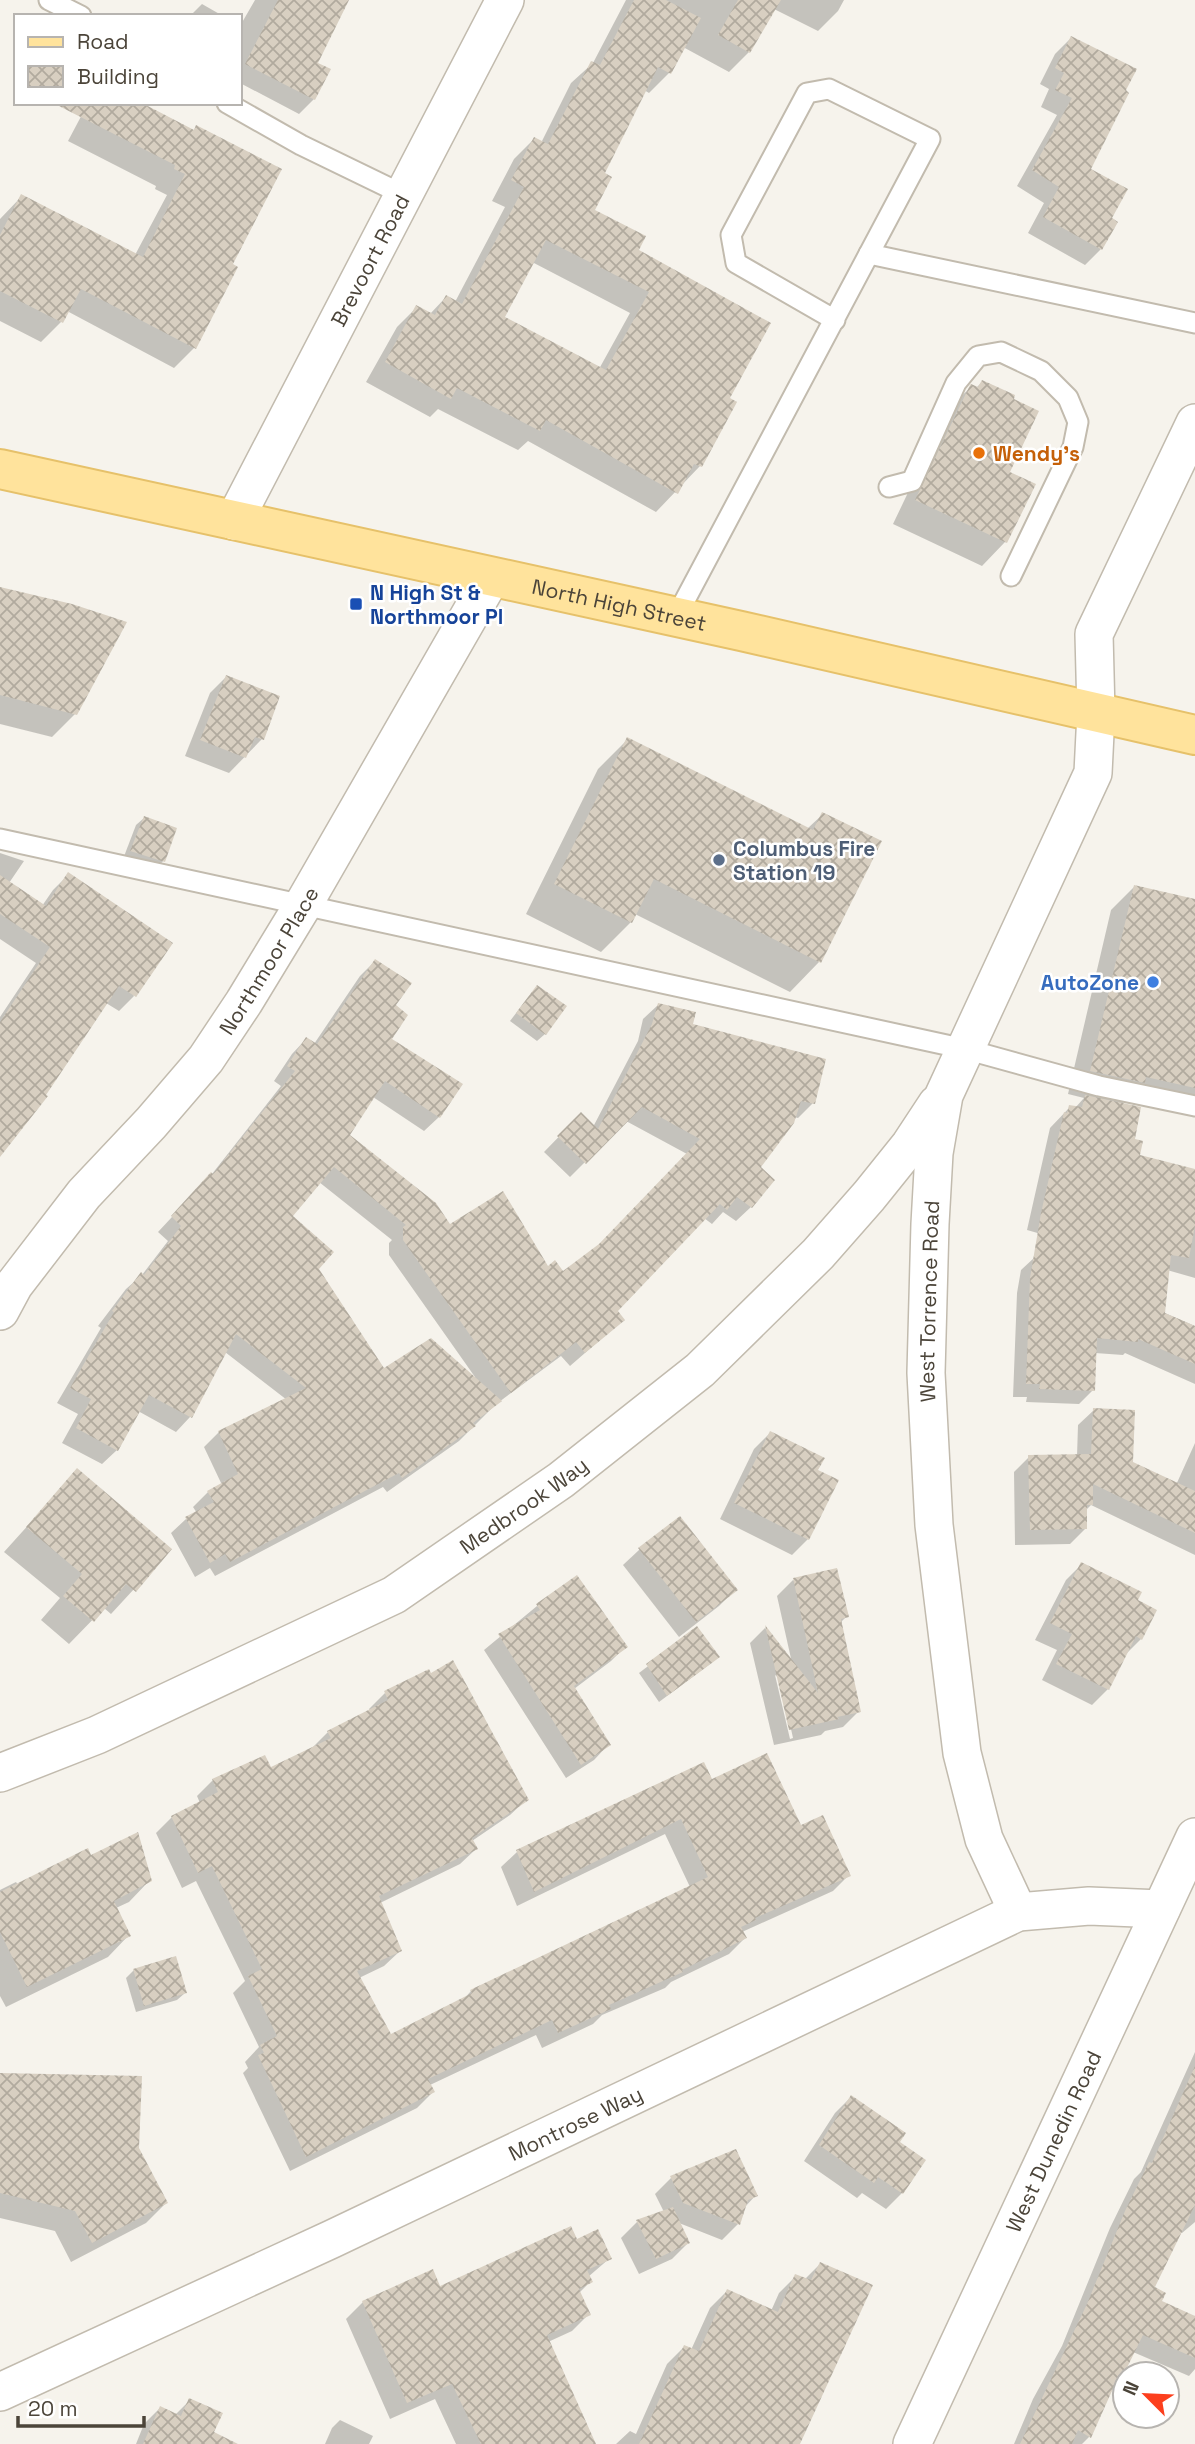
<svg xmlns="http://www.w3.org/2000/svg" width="1195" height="2444" viewBox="0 0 1195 2444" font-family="'Space Grotesk',sans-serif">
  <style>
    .shadow { fill: #0003; fill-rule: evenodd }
    .building { fill: url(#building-cross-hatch); fill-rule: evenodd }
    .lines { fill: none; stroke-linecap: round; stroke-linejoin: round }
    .service-casing { stroke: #c2bbae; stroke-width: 23 }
    .minor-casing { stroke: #c2bbae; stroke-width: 40 }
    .primary-casing { stroke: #e6c16a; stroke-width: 42 }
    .service { stroke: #fff; stroke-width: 19 }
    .minor { stroke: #fff; stroke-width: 37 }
    .primary { stroke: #ffe39c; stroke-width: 38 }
    .food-dot { fill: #e8710a; stroke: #fff; stroke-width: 2.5 }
    .transit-dot { fill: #1a4fb4; stroke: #fff; stroke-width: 2.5 }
    .service-dot { fill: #5c6f8a; stroke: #fff; stroke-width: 2.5 }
    .shop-dot { fill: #3f7fe0; stroke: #fff; stroke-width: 2.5 }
    .labels { text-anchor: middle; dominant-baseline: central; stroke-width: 5; stroke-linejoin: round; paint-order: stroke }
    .street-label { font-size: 21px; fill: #4b4439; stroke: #fff }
    .food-label { font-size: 21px; font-weight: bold; fill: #c56008; stroke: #fff; text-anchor: start }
    .transit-label { font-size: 21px; font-weight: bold; fill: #164399; stroke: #fff; text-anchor: start }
    .service-label { font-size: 21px; font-weight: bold; fill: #4e5e75; stroke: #fff; text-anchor: start }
    .shop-label { font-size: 21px; font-weight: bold; fill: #366cbe; stroke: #fff; text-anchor: end }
  </style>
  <defs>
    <pattern id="building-cross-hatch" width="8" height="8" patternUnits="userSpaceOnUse" patternTransform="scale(1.75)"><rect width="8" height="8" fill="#d8cfc1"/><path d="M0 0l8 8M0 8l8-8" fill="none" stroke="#b1aa9e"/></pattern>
  </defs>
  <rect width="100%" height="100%" fill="#f6f3ec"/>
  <!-- shadow -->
  <g class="shadow">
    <path d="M 255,0 L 347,0 L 315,64 L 314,99 L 299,114 L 240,83 L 240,26 Z"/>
    <path d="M 626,0 L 844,0 L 838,11 L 818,31 L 774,9 L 749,52 L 729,72 L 683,47 L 669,73 L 649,93 L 644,90 L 602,174 L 592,210 L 637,251 L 728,398 L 700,466 L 656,512 L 528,441 L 518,450 L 438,409 L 430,417 L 366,382 L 397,327 L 417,307 L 430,314 L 446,297 L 455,302 L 505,207 L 492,201 L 514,159 L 534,139 L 541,143 L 571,83 L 593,63 ZM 532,262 L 630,313 L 599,369 L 502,318 Z"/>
    <path d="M 202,4 L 223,16 L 190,16 Z"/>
    <path d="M 1071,38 L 1089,169 L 1110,218 L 1116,222 L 1101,249 L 1085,265 L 1028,233 L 1044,203 L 1017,186 L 1057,115 L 1041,107 L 1049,89 L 1040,84 L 1055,54 Z"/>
    <path d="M 86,107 L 193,131 L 196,128 L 230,265 L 194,348 L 174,368 L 67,311 L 61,322 L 41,342 L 0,321 L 0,219 L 22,196 L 135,255 L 167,195 L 155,189 L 156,186 L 68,141 Z"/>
    <path d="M 982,382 L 1008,473 L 1005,542 L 982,566 L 893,524 L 948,409 L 972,386 L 976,388 Z"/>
    <path d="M 0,588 L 75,714 L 52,737 L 0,724 Z"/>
    <path d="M 226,677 L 262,739 L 229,773 L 185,756 L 210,693 Z"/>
    <path d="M 628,739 L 807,829 L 823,814 L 819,962 L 790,992 L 635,914 L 631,922 L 601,952 L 526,914 L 598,769 Z"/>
    <path d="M 144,818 L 163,861 L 156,869 L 123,859 L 136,825 Z"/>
    <path d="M 0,853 L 24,861 L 9,883 L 42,906 L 53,890 L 68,875 L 134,996 L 119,1011 L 106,1003 L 0,1155 L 0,1017 L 36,963 L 0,939 Z"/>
    <path d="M 1134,887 L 1195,901 L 1195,1116 L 1126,1100 L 1121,1105 L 1138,1156 L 1195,1170 L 1195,1278 L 1027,1230 L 1050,1128 L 1070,1107 L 1075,1108 L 1084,1098 L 1068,1094 L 1111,910 Z"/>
    <path d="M 375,961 L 394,1005 L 390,1039 L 439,1117 L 424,1131 L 373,1097 L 348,1135 L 450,1227 L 563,1274 L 598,1248 L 687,1154 L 626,1121 L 570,1177 L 544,1152 L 581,1114 L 593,1127 L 638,1041 L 643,1019 L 658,1005 L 813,1103 L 798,1118 L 794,1117 L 759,1167 L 751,1207 L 736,1221 L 723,1212 L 712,1224 L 704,1218 L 615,1311 L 623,1320 L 570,1366 L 561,1356 L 495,1405 L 459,1441 L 387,1492 L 383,1487 L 215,1576 L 210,1568 L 195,1577 L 171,1533 L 186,1519 L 197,1513 L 193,1507 L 208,1492 L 222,1485 L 204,1447 L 219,1432 L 287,1400 L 225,1352 L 190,1417 L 176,1432 L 138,1411 L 117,1450 L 102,1464 L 62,1443 L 78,1414 L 57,1403 L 101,1328 L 98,1326 L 126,1289 L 142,1275 L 168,1241 L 158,1232 L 212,1174 L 281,1086 L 274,1081 L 292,1054 L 306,1039 L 314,1044 L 360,976 ZM 319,1182 L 392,1240 L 389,1243 L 389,1255 L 475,1377 L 384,1370 L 317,1269 L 290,1216 Z"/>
    <path d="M 530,995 L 545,1034 L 537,1041 L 510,1021 Z"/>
    <path d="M 1035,1257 L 1195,1326 L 1195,1384 L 1125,1353 L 1123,1355 L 1095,1353 L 1093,1390 L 1079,1404 L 1026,1402 L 1027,1397 L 1013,1397 L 1017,1293 L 1021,1270 Z"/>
    <path d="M 1094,1410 L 1131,1463 L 1176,1485 L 1195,1443 L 1195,1555 L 1091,1505 L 1085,1511 L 1085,1529 L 1070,1544 L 1015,1545 L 1014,1472 L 1029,1457 L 1077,1456 L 1078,1425 Z"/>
    <path d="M 770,1433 L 815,1471 L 808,1539 L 792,1555 L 720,1519 L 754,1449 Z"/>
    <path d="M 77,1471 L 170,1550 L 111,1614 L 104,1608 L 69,1644 L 41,1620 L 60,1598 L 4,1552 Z"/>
    <path d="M 679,1518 L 735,1590 L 719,1606 L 679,1637 L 623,1565 L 639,1550 Z"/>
    <path d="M 1082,1564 L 1136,1601 L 1141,1639 L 1125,1655 L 1108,1689 L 1092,1705 L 1042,1680 L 1057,1650 L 1035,1640 L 1066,1580 Z"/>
    <path d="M 793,1580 L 847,1616 L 840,1623 L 859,1711 L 843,1727 L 825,1731 L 821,1735 L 774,1745 L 750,1643 L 765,1628 L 792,1663 L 777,1596 ZM 775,1675 L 780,1679 L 793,1738 L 790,1739 Z"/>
    <path d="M 537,1606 L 626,1646 L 611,1661 L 574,1689 L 608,1745 L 594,1760 L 566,1778 L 484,1650 Z"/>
    <path d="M 697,1629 L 710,1664 L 659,1702 L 639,1673 Z"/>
    <path d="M 385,1693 L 526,1800 L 510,1815 L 472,1841 L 476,1849 L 460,1864 L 380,1903 L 400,1951 L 384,1966 L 359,1978 L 391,2037 L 463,2000 L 471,1991 L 690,1887 L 665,1834 L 517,1906 L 501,1867 L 517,1852 L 703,1764 L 711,1782 L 801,1827 L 849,1875 L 833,1891 L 742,1932 L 745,1938 L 729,1954 L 671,1982 L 665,1988 L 602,2015 L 593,2024 L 542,2048 L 536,2035 L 430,2085 L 433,2092 L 417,2108 L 290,2171 L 243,2073 L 248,2068 L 245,2062 L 259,2047 L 233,1993 L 245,1981 L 196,1881 L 182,1888 L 156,1833 L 172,1817 L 200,1803 L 197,1796 L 213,1780 L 270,1770 L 312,1748 L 328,1732 L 370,1711 L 369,1709 Z"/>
    <path d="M 90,1858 L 150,1880 L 129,1902 L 116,1908 L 129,1935 L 108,1957 L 6,2007 L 0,1996 L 0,1890 L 16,1882 L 18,1885 Z"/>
    <path d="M 134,1970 L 185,1993 L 177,2000 L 136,2012 L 126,1978 Z"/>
    <path d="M 1195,2052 L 1195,2222 L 1182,2233 L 1180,2232 L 1153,2288 L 1160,2302 L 1195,2318 L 1195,2369 L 1189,2376 L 1133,2352 L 1117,2385 L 1109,2394 L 1089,2437 L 1082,2444 L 1014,2444 L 1033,2399 L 1062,2346 L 1110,2228 L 1134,2179 L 1141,2172 Z"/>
    <path d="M 0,2075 L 137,2149 L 166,2203 L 146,2223 L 71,2262 L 55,2231 L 0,2218 Z"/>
    <path d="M 851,2097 L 902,2193 L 886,2209 L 862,2193 L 857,2198 L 804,2161 L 835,2113 Z"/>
    <path d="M 671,2178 L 756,2195 L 744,2208 L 738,2224 L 722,2240 L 679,2223 L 688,2243 L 672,2259 L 639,2274 L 621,2238 L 637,2222 L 664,2212 L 655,2194 Z"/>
    <path d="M 577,2241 L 610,2258 L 588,2277 L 590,2282 L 579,2293 L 589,2314 L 572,2331 L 548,2342 L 594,2444 L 456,2444 L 435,2399 L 390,2419 L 346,2319 L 363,2302 L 439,2288 Z"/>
    <path d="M 820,2264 L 791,2444 L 616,2444 L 630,2431 L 636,2434 L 667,2364 L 684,2347 L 691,2350 L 710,2308 L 727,2291 L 771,2311 L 779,2293 L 796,2276 L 805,2279 Z"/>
    <path d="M 190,2400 L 209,2437 L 225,2444 L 136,2444 L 144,2424 L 160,2408 L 175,2415 Z"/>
    <path d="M 340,2420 L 373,2436 L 369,2444 L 325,2444 L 332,2428 Z"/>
  </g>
  <!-- building -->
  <g class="building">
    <path d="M 278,0 L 349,0 L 318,63 L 331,69 L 315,100 L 245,64 Z"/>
    <path d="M 634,0 L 666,0 L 701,18 L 671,74 L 658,67 L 605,173 L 612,177 L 595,210 L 646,236 L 639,250 L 771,323 L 730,398 L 737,402 L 702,467 L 694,464 L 678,494 L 546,420 L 540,431 L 457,388 L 451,399 L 385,362 L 416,305 L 435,315 L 446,295 L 462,304 L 524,187 L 511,180 L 534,137 L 548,144 L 591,61 L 600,65 ZM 546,240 L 649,292 L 606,370 L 505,317 Z"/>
    <path d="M 738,0 L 781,0 L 750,53 L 718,35 Z"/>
    <path d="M 1071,36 L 1137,69 L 1126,90 L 1129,93 L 1091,169 L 1128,189 L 1112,218 L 1118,222 L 1102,250 L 1043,217 L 1059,187 L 1032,170 L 1072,98 L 1055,90 L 1064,73 L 1055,68 Z"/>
    <path d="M 53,103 L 142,103 L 194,130 L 196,125 L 282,169 L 233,264 L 238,267 L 196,349 L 81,289 L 63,323 L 0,291 L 0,235 L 21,194 L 143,257 L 185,174 L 174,169 L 175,165 Z"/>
    <path d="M 982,380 L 1015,395 L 1014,399 L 1039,411 L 1010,472 L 1036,484 L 1007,543 L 915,500 L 970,385 L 971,384 L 978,387 Z"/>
    <path d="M 0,587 L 72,604 L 127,622 L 77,715 L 0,695 Z"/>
    <path d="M 226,675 L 280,696 L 264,740 L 255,737 L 246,758 L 200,740 Z"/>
    <path d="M 627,737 L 813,830 L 822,812 L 882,841 L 821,963 L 654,879 L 632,923 L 554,884 Z"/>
    <path d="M 144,816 L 177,828 L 165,862 L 130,851 Z"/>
    <path d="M 68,872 L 173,943 L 136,997 L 119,986 L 46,1095 L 48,1096 L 0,1157 L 0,1022 L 50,947 L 0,914 L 0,875 L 46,906 Z"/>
    <path d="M 1134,885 L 1195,899 L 1195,1088 L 1146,1077 L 1145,1083 L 1090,1071 Z"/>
    <path d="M 375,959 L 412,983 L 396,1005 L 408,1015 L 392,1039 L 463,1084 L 440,1118 L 385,1081 L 350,1135 L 436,1203 L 450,1224 L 503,1191 L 548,1266 L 555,1260 L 563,1271 L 599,1244 L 700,1139 L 642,1107 L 586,1164 L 557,1136 L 581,1112 L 598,1129 L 652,1024 L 658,1003 L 696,1012 L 693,1024 L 826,1059 L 815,1104 L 801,1101 L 794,1123 L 761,1167 L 775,1180 L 752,1208 L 737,1197 L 727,1210 L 720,1204 L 618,1311 L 625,1320 L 585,1353 L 576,1342 L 511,1393 L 403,1240 L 403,1227 L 406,1225 L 334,1167 L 293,1216 L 334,1252 L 319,1269 L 384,1368 L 431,1338 L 502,1401 L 473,1423 L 476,1426 L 402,1478 L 399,1473 L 230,1562 L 225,1554 L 210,1563 L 185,1517 L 214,1502 L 207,1491 L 238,1474 L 218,1431 L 306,1388 L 236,1334 L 192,1418 L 149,1395 L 118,1451 L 76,1428 L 91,1399 L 70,1388 L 114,1312 L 112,1311 L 141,1272 L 144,1275 L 181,1226 L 171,1216 L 211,1172 L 213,1174 L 295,1071 L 287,1066 L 306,1037 L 317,1044 Z"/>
    <path d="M 537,985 L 567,1006 L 546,1035 L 516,1013 Z"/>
    <path d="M 1085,1095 L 1141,1107 L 1135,1139 L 1143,1141 L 1140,1155 L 1195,1169 L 1195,1225 L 1189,1258 L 1171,1255 L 1165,1313 L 1195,1326 L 1195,1364 L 1138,1339 L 1138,1342 L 1097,1338 L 1095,1391 L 1039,1389 L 1040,1384 L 1026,1384 L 1030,1278 L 1041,1213 L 1064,1112 L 1067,1113 L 1069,1105 L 1082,1107 Z"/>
    <path d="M 1093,1408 L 1135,1410 L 1133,1462 L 1195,1491 L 1195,1533 L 1093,1484 L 1093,1505 L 1087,1505 L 1087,1529 L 1030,1530 L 1028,1455 L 1091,1454 Z"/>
    <path d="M 770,1431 L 825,1458 L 818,1470 L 839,1480 L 809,1540 L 734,1503 Z"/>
    <path d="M 77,1468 L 172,1549 L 136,1592 L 126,1584 L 94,1622 L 63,1596 L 82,1574 L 26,1527 Z"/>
    <path d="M 680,1516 L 738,1590 L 696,1622 L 638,1548 Z"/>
    <path d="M 1081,1562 L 1142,1592 L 1138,1600 L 1157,1610 L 1142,1640 L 1136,1636 L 1109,1690 L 1056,1664 L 1072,1634 L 1050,1623 Z"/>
    <path d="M 837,1568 L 849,1617 L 841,1619 L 861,1712 L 837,1717 L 839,1719 L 789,1730 L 765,1625 L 818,1693 L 793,1578 Z"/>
    <path d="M 577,1575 L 628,1647 L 574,1686 L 611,1745 L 581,1765 L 498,1634 L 540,1610 L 536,1604 Z"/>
    <path d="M 697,1626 L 720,1657 L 667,1696 L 646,1664 Z"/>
    <path d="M 453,1660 L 529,1800 L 472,1838 L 478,1849 L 379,1896 L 402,1951 L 357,1971 L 391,2034 L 472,1993 L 470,1990 L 708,1877 L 681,1819 L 534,1892 L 516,1850 L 704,1762 L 712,1779 L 767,1753 L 801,1825 L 823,1815 L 851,1876 L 755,1918 L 756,1920 L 741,1927 L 747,1938 L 682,1970 L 683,1972 L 609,2005 L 611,2009 L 558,2033 L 552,2020 L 428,2079 L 435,2092 L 306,2157 L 258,2055 L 264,2053 L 260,2045 L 277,2036 L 248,1976 L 262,1969 L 212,1866 L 198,1873 L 171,1816 L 218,1792 L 212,1779 L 265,1755 L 271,1767 L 331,1738 L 327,1731 L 388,1700 L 384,1691 L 429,1669 L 431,1673 Z"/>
    <path d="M 138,1832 L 152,1881 L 114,1901 L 131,1936 L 27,1987 L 0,1932 L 0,1892 L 88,1848 L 91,1855 Z"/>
    <path d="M 176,1956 L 187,1993 L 144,2006 L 133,1969 Z"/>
    <path d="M 1195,2066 L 1195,2205 L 1155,2287 L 1166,2293 L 1162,2301 L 1195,2316 L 1195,2358 L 1143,2335 L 1118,2386 L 1115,2384 L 1091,2438 L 1078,2430 L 1072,2444 L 1020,2444 L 1087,2304 L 1125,2211 L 1149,2162 L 1152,2163 Z"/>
    <path d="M 0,2073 L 142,2076 L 139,2148 L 168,2203 L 92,2243 L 75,2211 L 0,2193 Z"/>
    <path d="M 851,2095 L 906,2133 L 900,2142 L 926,2160 L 903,2194 L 878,2177 L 874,2183 L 819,2145 Z"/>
    <path d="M 736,2149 L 758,2196 L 748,2200 L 740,2225 L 683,2203 L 670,2176 Z"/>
    <path d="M 673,2207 L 690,2243 L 656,2259 L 636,2220 Z"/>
    <path d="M 571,2226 L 577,2239 L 598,2229 L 612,2259 L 587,2270 L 593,2282 L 579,2289 L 591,2315 L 547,2335 L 596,2444 L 481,2444 L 452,2384 L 407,2403 L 362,2301 L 433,2269 L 440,2286 Z"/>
    <path d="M 820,2262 L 873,2285 L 800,2444 L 639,2444 L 684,2345 L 699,2351 L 727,2289 L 778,2312 L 795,2274 L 811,2280 Z"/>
    <path d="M 189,2398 L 223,2413 L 214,2432 L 238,2444 L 143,2444 L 160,2406 L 181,2416 Z"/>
  </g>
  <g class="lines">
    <defs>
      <g id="service">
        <path d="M 49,0 L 81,16"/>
        <path d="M 227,103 L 301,145 L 404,195"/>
        <path d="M 869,254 L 1195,323"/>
        <path d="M 889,487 L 912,481 L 956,383 L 978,356 L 1001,352 L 1041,371 L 1068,398 L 1078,422 L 1073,447 L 1011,576"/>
        <path d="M 676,617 L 930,139 L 829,89 L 807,93 L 731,235 L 736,263 L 835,320"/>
        <path d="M 0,839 L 965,1049 L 1099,1086 L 1195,1106"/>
      </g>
      <g id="minor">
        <path id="s1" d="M 234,521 L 505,0"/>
        <path id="s2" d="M 0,1311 L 14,1285 L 84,1194 L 151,1123 L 206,1059 L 244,1002 L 303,905 L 491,578"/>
        <path id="s3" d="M 0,1773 L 97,1735 L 394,1595 L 561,1480 L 700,1370 L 818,1254 L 869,1196 L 910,1145 L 937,1104"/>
        <path id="s4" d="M 1018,1912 L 984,1839 L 962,1753 L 934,1525 L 926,1373 L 930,1224 L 934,1153 L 944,1095 L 1093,773 L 1096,713 L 1094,634 L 1195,423"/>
        <path id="s5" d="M 0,2392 L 332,2239 L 1018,1912 L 1089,1906 L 1161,1909"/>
        <path id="s6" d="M 912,2444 L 1195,1837"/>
      </g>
      <g id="primary">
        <path id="s7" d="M 0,469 L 741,631 L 1195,735"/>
      </g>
    </defs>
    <!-- service casing -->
    <use href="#service" class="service-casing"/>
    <!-- minor casing -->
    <use href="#minor" class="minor-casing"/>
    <!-- primary casing -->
    <use href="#primary" class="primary-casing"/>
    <!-- service -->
    <use href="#service" class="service"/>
    <!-- minor -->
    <use href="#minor" class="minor"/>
    <!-- primary -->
    <use href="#primary" class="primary"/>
  </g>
  <!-- markers -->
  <circle class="food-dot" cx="979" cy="453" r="7"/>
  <rect class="transit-dot" x="349" y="597" width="14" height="14" rx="3.5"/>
  <circle class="service-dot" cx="719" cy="860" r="7"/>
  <circle class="shop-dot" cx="1153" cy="982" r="7"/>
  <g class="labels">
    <!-- street labels -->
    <g class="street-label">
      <text stroke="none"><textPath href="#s1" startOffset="294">Brevoort Road</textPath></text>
      <text stroke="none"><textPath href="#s7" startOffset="634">North High Street</textPath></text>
      <text stroke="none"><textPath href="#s2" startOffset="443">Northmoor Place</textPath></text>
      <text stroke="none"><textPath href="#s4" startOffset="623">West Torrence Road</textPath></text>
      <text stroke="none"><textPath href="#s3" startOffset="590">Medbrook Way</textPath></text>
      <text stroke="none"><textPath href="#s5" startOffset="635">Montrose Way</textPath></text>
      <text stroke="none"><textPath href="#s6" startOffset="334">West Dunedin Road</textPath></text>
    </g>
    <!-- food labels -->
    <g class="food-label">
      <text x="993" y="453">Wendy's</text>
    </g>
    <!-- transit labels -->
    <g class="transit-label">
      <text x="370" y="592">N High St &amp;<tspan x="370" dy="24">Northmoor Pl</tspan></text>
    </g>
    <!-- service labels -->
    <g class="service-label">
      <text x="733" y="848">Columbus Fire<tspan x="733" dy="24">Station 19</tspan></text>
    </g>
    <!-- shop labels -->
    <g class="shop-label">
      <text x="1139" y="982">AutoZone</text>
    </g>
  </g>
  <!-- legend -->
  <rect x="14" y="14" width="228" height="91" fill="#ffffff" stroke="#b7b4b0" stroke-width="2"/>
  <rect x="28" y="37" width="35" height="10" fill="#ffe39c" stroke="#b7b4b0" stroke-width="2"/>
  <text x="77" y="49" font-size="21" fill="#4b4439">Road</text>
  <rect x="28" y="66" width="35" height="21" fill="url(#building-cross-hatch)" stroke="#b7b4b0" stroke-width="2"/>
  <text x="77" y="84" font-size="21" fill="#4b4439">Building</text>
  <!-- north arrow -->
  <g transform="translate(1146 2395) rotate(294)"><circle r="33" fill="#ffffff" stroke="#b7b4b0" stroke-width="2"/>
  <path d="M0-5L12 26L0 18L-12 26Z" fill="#fc3f1d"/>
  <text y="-10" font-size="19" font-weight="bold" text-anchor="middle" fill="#4b4439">N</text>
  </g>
  <!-- scale -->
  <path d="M18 2416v10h126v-10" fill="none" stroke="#4b4439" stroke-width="3.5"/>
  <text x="28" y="2416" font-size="21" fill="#4b4439" stroke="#ffffff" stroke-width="5" paint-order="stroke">20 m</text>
</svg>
